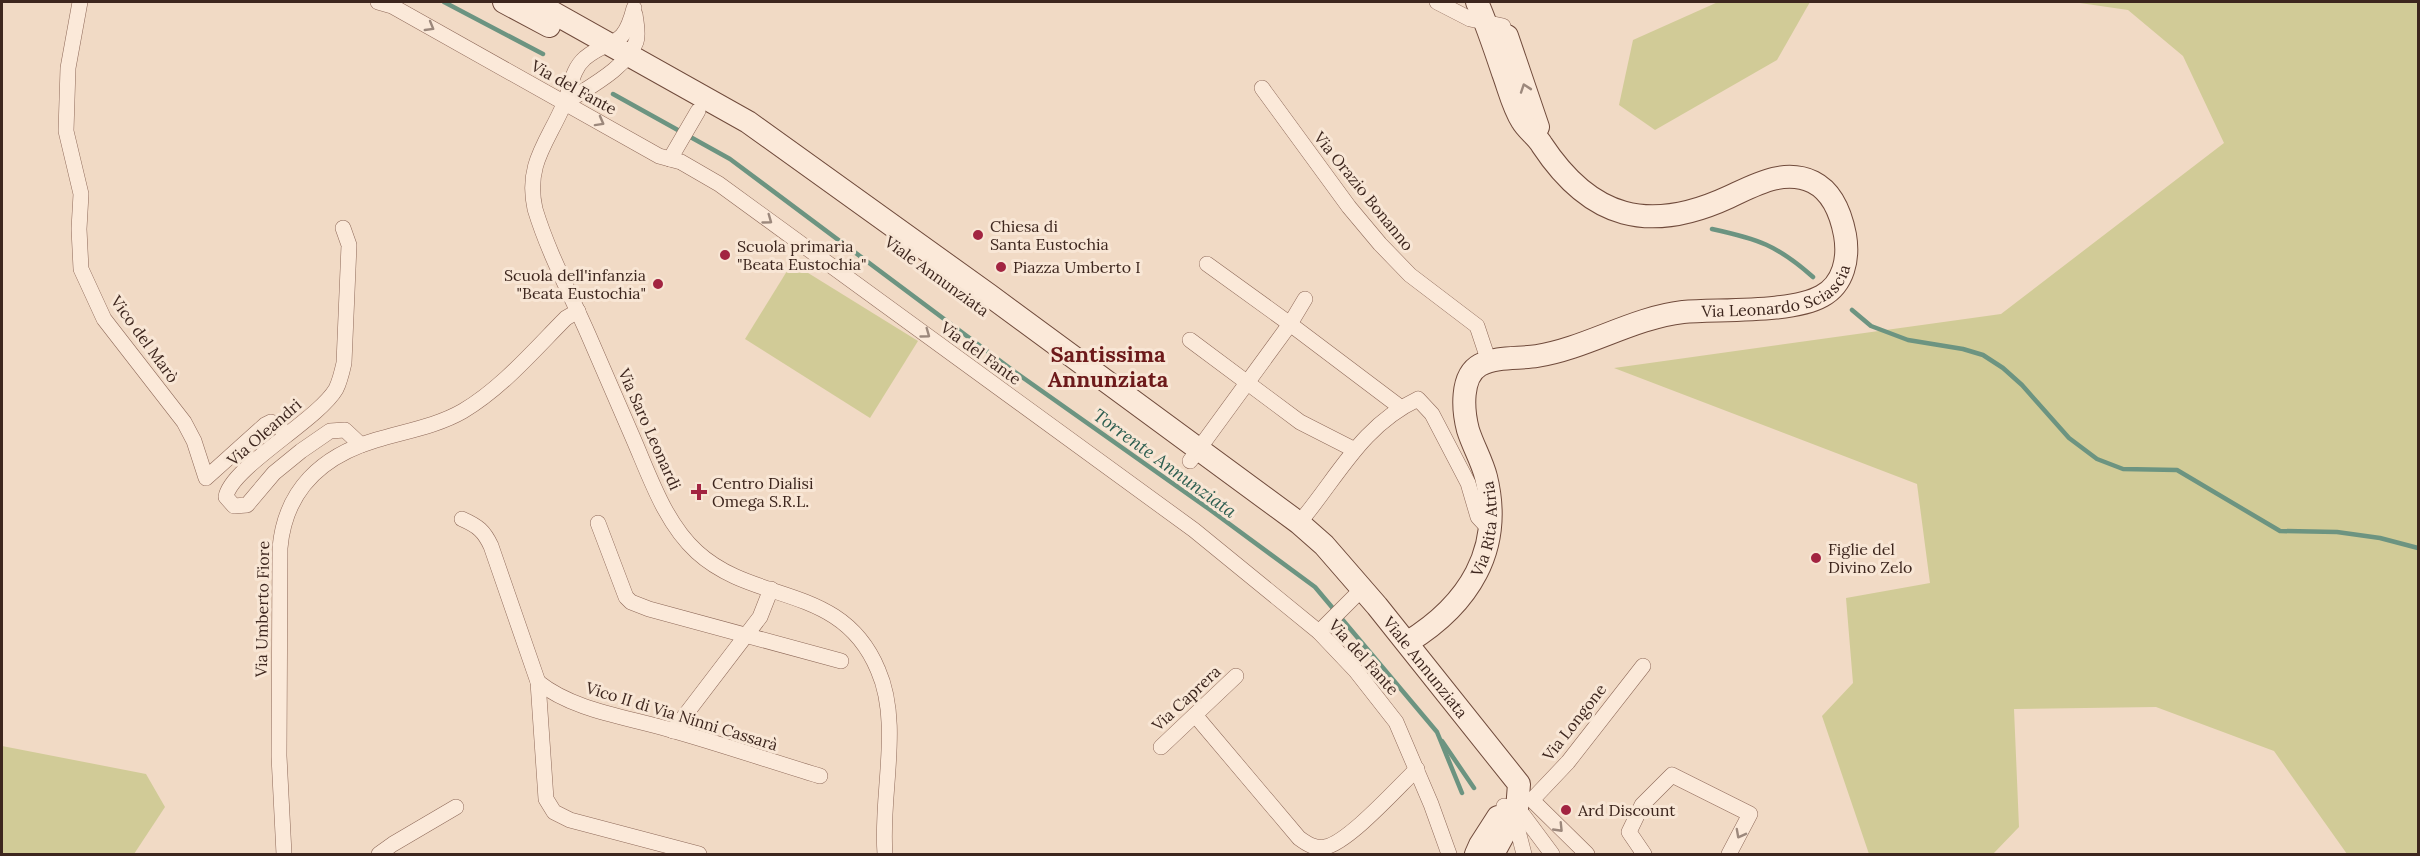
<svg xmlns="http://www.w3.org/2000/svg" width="2420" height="856" viewBox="0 0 2420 856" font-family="Lora,serif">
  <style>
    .green { fill: #d1cb97 }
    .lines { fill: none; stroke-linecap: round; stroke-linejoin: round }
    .stream { stroke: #6c9481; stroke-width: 4.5 }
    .street-casing { stroke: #8e6959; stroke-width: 16 }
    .secondary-casing { stroke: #704b3c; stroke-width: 24 }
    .street { stroke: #fbe9d9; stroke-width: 15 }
    .secondary { stroke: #fbe9d9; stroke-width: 22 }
    .oneway { stroke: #9c887c }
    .poi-dot { fill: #a22441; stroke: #f8e6d5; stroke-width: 2 }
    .labels { text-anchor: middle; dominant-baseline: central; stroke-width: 6; stroke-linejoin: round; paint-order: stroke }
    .street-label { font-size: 16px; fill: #3d261e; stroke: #f8e6d5 }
    .poi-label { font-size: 16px; fill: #3d261e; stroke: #f8e6d5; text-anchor: start }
    .water-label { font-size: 18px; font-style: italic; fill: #2c5e50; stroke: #f8e6d5 }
    .district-label { font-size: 22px; font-weight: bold; fill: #6d1a1b; stroke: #f8e6d5 }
  </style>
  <rect width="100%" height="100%" fill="#f1dac5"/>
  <!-- green -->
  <g class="green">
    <path d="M 1718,2 L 1810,2 L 1777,60 L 1655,130 L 1619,105 L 1633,40 Z"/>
    <path d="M 2073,2 L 2418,2 L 2418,854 L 2347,854 L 2274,751 L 2156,707 L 2014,709 L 2019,827 L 1993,854 L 1869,854 L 1822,716 L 1853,683 L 1846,598 L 1930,583 L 1917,484 L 1614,368 L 2001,314 L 2224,143 L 2183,56 L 2128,10 Z"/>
    <path d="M 792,263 L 918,341 L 870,418 L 745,339 Z"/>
    <path d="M 2,746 L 146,774 L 165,807 L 134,854 L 2,854 Z"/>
  </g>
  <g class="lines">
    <!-- stream -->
    <g class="stream">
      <path d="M 444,2 L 543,54"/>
      <path d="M 613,94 L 730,159 L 1015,372 L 1209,509 L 1315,587 L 1437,732 L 1462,793"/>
      <path d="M 1712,229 C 1758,239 1777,245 1813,277"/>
      <path d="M 1852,310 L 1871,326 L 1908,340 L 1963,349 L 1983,355 L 2003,368 L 2022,385 L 2069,438 L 2097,459 L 2123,469 L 2177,470 L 2280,531 L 2337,532 L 2380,538 L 2418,548"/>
      <path d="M 1442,741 L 1474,788"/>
    </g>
    <defs>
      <g id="street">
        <path d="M 80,2 L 68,68 L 66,131 L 81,194 L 79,229 L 81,269 L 104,319 L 184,422 L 194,441 L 206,478 L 265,425 L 271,422 L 277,424 L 286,434"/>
        <path d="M 378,2 L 392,6 L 659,156 L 681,162 L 719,184 L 1194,530 L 1319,632 L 1356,671 L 1396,722 L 1431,804 L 1449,854"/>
        <path d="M 1437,2 L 1470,19 L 1503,26"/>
        <path d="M 634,8 C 623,51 612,36 585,58 C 571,70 571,89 564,104 C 548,142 525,164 535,209 C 548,252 570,293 588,334 C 603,369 618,404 633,438 C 650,477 665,523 697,552 C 755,605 842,583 878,670 C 902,724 880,796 885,854"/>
        <path d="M 1262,88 L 1349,207 L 1380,244 L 1410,275 L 1477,326 L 1489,362"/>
        <path d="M 565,103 C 587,88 627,68 636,42 C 639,33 636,23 635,14"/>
        <path d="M 670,159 L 698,111"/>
        <path d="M 343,228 L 349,245 L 344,363 C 342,372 340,381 336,389 C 318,420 230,468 226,497 L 234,506 L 247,505 L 274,473 L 301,451 L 330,431 L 345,430 L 361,445"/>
        <path d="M 1207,264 L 1290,324 L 1400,407"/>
        <path d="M 1190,340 L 1300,422 L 1353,449"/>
        <path d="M 1190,461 L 1290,324 L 1305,299"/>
        <path d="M 462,519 C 478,526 484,531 491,546 L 538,682 L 546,799 L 554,812 L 570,820 L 699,854"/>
        <path d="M 598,523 L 626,597 L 631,602 L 649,609 L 841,661"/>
        <path d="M 1299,523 C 1338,477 1361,426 1418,399 L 1432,414 L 1468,483 L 1478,517 L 1490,530"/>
        <path d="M 1319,632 L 1362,589"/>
        <path d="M 538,682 C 574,711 628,717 671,730 C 721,744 770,761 820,776"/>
        <path d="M 1195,715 L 1299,838 C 1307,844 1315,849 1325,847 C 1348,843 1398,787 1417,769"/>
        <path d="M 673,731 L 760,617 L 771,589"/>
        <path d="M 1161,747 L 1236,676"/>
        <path d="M 1504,806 L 1523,815 L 1552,854"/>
        <path d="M 1509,814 L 1518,831 L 1524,854"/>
        <path d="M 284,854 L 279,756 L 280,548 C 285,490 322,456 376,440 C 406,431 437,426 463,411 C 502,388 534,350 566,318 L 578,311"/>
        <path d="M 379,854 L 393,844 L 456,807"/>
        <path d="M 1587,854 L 1532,800 L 1568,762 L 1643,666"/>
        <path d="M 1644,854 L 1629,832 L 1642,805 L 1672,775 L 1750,814 L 1729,854"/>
      </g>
      <g id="secondary">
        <path d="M 504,2 L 549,26"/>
        <path id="s1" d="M 534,2 L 748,122 L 989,295 L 1299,523 L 1324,545 L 1377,606 L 1519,784 L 1517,810 L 1493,854"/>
        <path d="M 1507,36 L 1538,127"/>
        <path id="s2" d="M 1408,642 C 1468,605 1504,550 1486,477 C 1482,461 1473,446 1468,430 C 1463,411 1460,376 1480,365 C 1497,356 1519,359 1537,356 C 1587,348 1632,318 1683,312 C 1720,309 1792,313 1822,296 C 1844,284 1849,258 1845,235 C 1841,214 1833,192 1813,182 C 1784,168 1755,185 1729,197 C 1649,234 1591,219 1542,145 C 1537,136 1527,130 1522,121 C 1513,107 1509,89 1503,73 C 1495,49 1487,25 1477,2"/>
        <path d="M 1476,854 L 1480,845 L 1498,817"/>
      </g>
    </defs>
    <!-- street casing -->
    <use href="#street" class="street-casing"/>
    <!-- secondary casing -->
    <use href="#secondary" class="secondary-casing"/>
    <!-- street -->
    <use href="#street" class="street"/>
    <!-- secondary -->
    <use href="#secondary" class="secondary"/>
  </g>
  <!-- one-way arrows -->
  <defs><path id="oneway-chevron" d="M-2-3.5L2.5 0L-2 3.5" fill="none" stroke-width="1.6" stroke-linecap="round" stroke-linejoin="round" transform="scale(1.5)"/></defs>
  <g class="oneway">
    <use href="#oneway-chevron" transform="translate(430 27) rotate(30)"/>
    <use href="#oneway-chevron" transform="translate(1525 88) rotate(-109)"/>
    <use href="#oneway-chevron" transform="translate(600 122) rotate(29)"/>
    <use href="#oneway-chevron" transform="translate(768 220) rotate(36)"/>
    <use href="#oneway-chevron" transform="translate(926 334) rotate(36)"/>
    <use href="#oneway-chevron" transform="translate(1559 828) rotate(46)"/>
    <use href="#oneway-chevron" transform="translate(1740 834) rotate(118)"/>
  </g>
  <!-- markers -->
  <g class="poi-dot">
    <circle cx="978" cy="235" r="6"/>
    <circle cx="725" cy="255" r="6"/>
    <circle cx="1001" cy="267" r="6"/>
    <circle cx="658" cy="284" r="6"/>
    <path d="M696 483h6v6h6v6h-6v6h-6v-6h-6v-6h6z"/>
    <circle cx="1816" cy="558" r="6"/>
    <circle cx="1566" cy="810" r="6"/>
  </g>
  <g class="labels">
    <!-- street labels -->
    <g class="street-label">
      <text transform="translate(574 87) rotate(29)">Via del Fante</text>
      <text transform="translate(1364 191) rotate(51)">Via Orazio Bonanno</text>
      <text transform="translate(937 276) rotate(36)">Viale Annunziata</text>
      <text stroke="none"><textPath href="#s2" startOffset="628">Via Leonardo Sciascia</textPath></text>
      <text transform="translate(145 339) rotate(54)">Vico del Marò</text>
      <text transform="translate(981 353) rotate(36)">Via del Fante</text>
      <text transform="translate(650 429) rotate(66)">Via Saro Leonardi</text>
      <text transform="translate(264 432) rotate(-41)">Via Oleandri</text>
      <text stroke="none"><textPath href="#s2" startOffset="144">Via Rita Atria</textPath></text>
      <text transform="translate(262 609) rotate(-89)">Via Umberto Fiore</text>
      <text transform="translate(1364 657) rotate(48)">Via del Fante</text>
      <text stroke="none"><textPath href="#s1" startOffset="1119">Viale Annunziata</textPath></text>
      <text transform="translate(1186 698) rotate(-43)">Via Caprera</text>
      <text transform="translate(682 716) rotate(17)">Vico II di Via Ninni Cassarà</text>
      <text transform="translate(1574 722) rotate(-52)">Via Longone</text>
    </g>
    <!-- poi labels -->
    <g class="poi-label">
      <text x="990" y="226">Chiesa di<tspan x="990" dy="18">Santa Eustochia</tspan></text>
      <text x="737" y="246">Scuola primaria<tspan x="737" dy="18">"Beata Eustochia"</tspan></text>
      <text x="1013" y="267">Piazza Umberto I</text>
      <text x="646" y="275" text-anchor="end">Scuola dell'infanzia<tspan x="646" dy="18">"Beata Eustochia"</tspan></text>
      <text x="712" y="483">Centro Dialisi<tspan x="712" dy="18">Omega S.R.L.</tspan></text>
      <text x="1828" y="549">Figlie del<tspan x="1828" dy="18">Divino Zelo</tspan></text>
      <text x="1578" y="810">Ard Discount</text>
    </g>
    <!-- water labels -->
    <g class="water-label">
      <text transform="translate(1165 463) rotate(36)">Torrente Annunziata</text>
    </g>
    <!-- district labels -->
    <g class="district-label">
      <text x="1108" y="354">Santissima<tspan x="1108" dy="25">Annunziata</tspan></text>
    </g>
  </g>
  <!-- border -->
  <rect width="2420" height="856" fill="none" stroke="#3d261e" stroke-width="6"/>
</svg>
